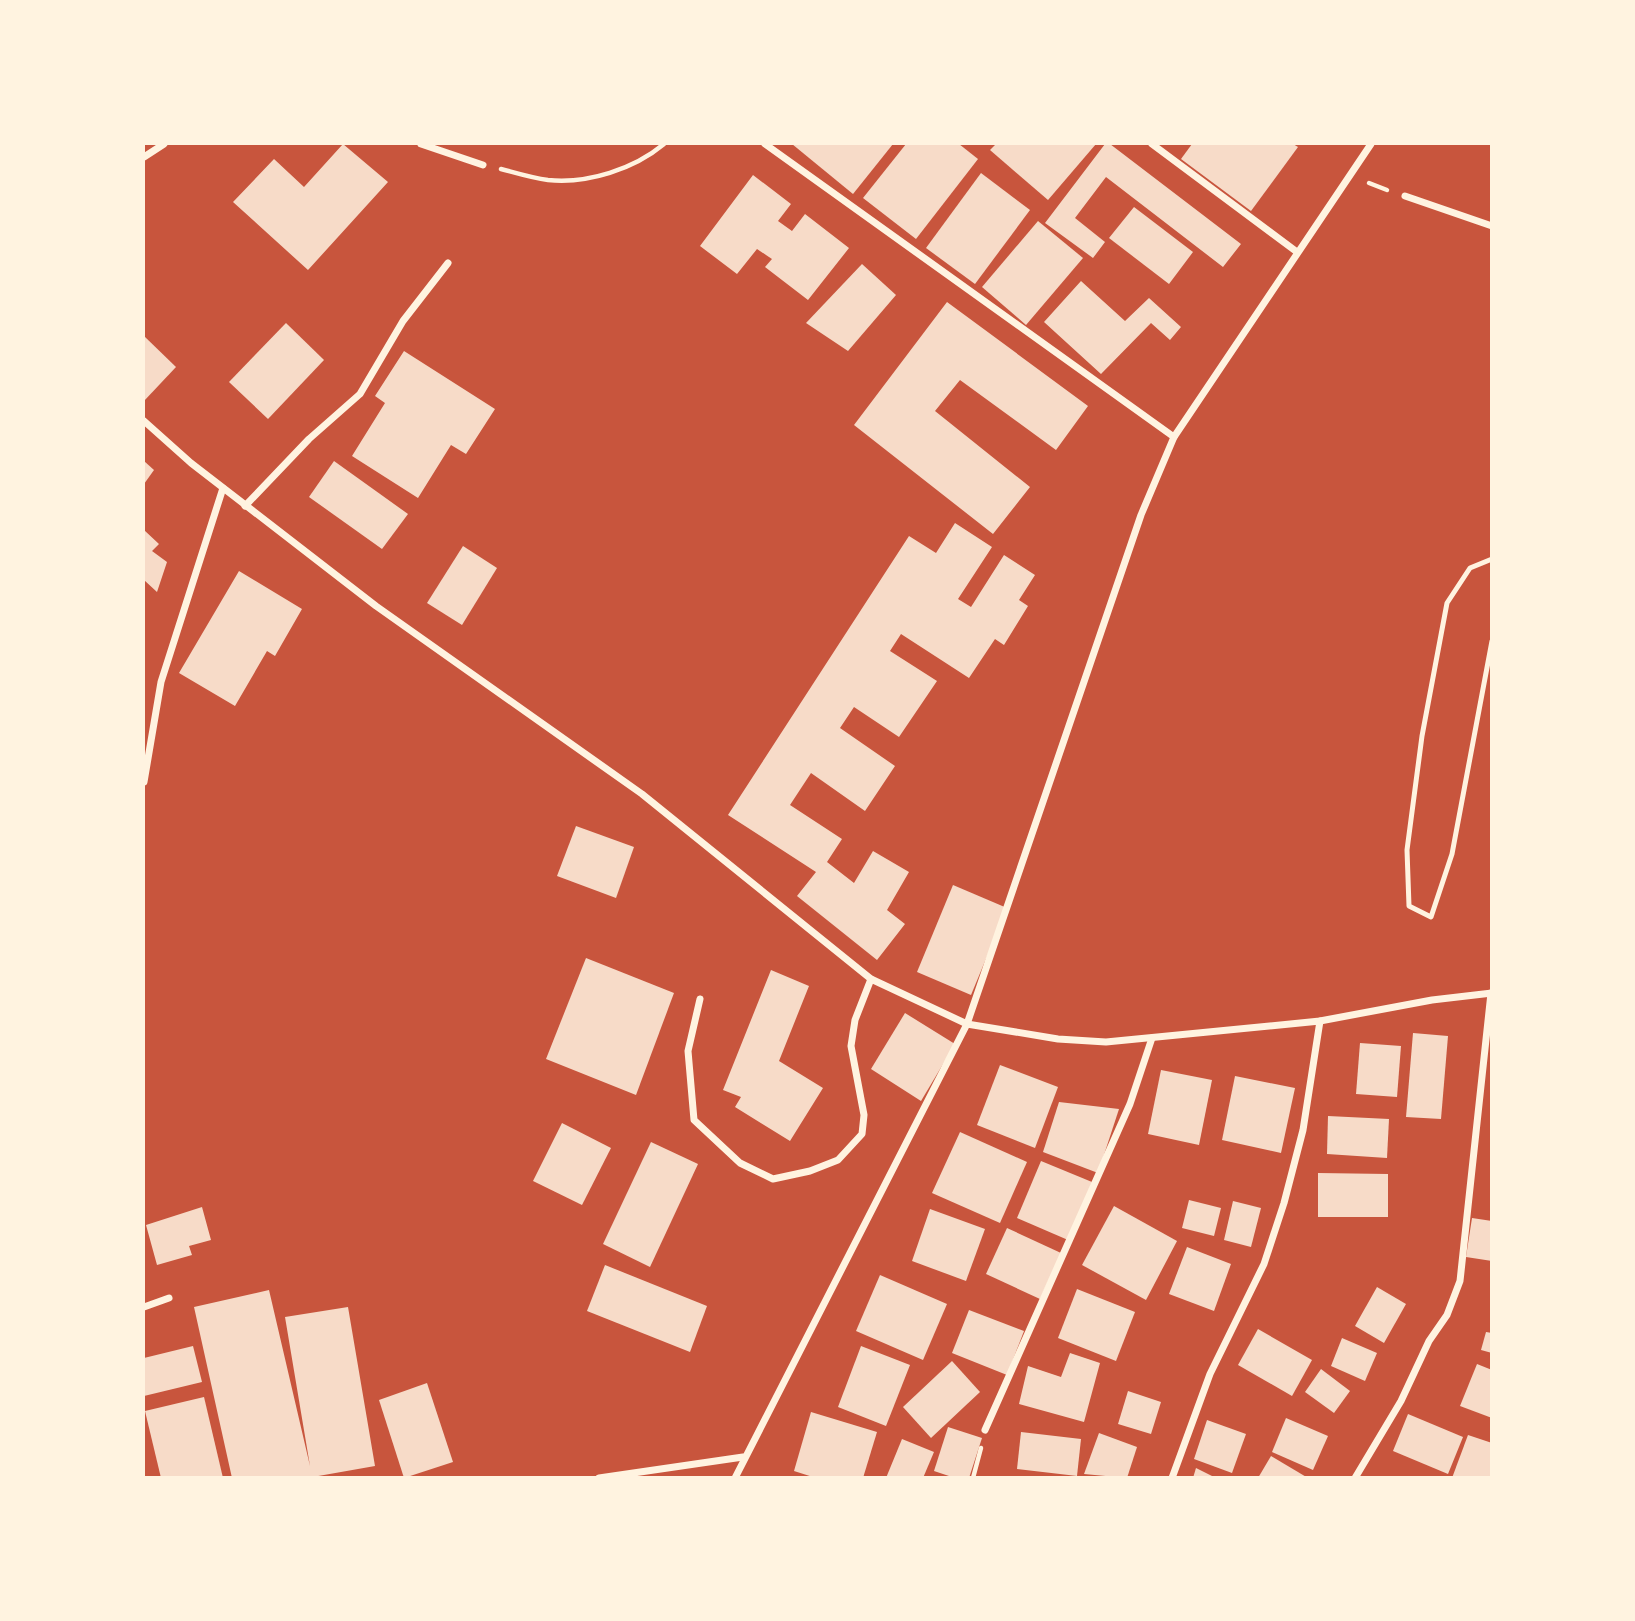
<svg xmlns="http://www.w3.org/2000/svg" width="1635" height="1621" viewBox="0 0 1635 1621" font-family="'Noto Sans',sans-serif">
  <style>
    .building { fill: #f7dbc8 }
    .lines { fill: none; stroke-linecap: round; stroke-linejoin: round }
    .path { stroke: #fff3e0; stroke-width: 4.5 }
    .service { stroke: #fff3e0; stroke-width: 5 }
    .minor { stroke: #fff3e0; stroke-width: 7 }
  </style>
  <rect width="100%" height="100%" fill="#c8553d"/>
  <!-- building -->
  <g class="building">
    <path d="M 343,144 L 388,182 L 308,270 L 233,202 L 274,159 L 304,187 Z"/>
    <path d="M 792,144 L 893,144 L 853,194 Z"/>
    <path d="M 906,144 L 959,144 L 978,159 L 916,239 L 863,198 Z"/>
    <path d="M 996,144 L 1096,144 L 1048,200 L 990,150 Z"/>
    <path d="M 1105,144 L 1110,144 L 1241,244 L 1223,267 L 1106,177 L 1075,218 L 1105,242 L 1093,258 L 1045,223 Z"/>
    <path d="M 1192,144 L 1293,144 L 1298,147 L 1251,211 L 1181,159 Z"/>
    <path d="M 981,173 L 1030,210 L 975,284 L 926,248 Z"/>
    <path d="M 753,175 L 791,204 L 778,221 L 792,231 L 805,214 L 849,248 L 808,300 L 765,267 L 772,259 L 757,249 L 737,274 L 700,246 Z"/>
    <path d="M 1134,207 L 1193,252 L 1169,284 L 1109,238 Z"/>
    <path d="M 1038,221 L 1083,258 L 1026,325 L 982,287 Z"/>
    <path d="M 862,264 L 896,295 L 848,351 L 806,323 Z"/>
    <path d="M 1081,281 L 1125,321 L 1149,298 L 1181,327 L 1170,340 L 1151,323 L 1101,374 L 1044,322 Z"/>
    <path d="M 947,302 L 1088,406 L 1056,450 L 960,380 L 935,411 L 1030,487 L 993,534 L 854,425 Z"/>
    <path d="M 286,323 L 324,360 L 268,419 L 229,382 Z"/>
    <path d="M 144,336 L 176,367 L 144,401 Z"/>
    <path d="M 404,351 L 495,409 L 466,454 L 451,445 L 418,498 L 352,456 L 385,403 L 375,396 Z"/>
    <path d="M 144,461 L 154,470 L 144,484 Z"/>
    <path d="M 334,461 L 408,514 L 382,549 L 309,497 Z"/>
    <path d="M 955,523 L 992,547 L 958,599 L 971,607 L 1004,555 L 1035,575 L 1019,600 L 1028,606 L 1004,645 L 995,639 L 969,678 L 901,634 L 890,651 L 937,681 L 899,737 L 854,707 L 840,728 L 895,766 L 865,811 L 811,773 L 790,805 L 842,839 L 827,862 L 854,883 L 873,851 L 909,872 L 887,910 L 905,924 L 877,960 L 797,896 L 816,872 L 728,815 L 909,536 L 936,553 Z"/>
    <path d="M 144,530 L 159,544 L 152,551 L 167,562 L 157,592 L 144,580 Z"/>
    <path d="M 463,546 L 497,568 L 462,625 L 427,603 Z"/>
    <path d="M 239,571 L 302,609 L 275,656 L 267,651 L 235,706 L 179,673 Z"/>
    <path d="M 576,826 L 634,847 L 616,898 L 557,876 Z"/>
    <path d="M 953,885 L 1007,908 L 971,995 L 917,972 Z"/>
    <path d="M 586,958 L 674,993 L 636,1095 L 546,1059 Z"/>
    <path d="M 771,970 L 809,986 L 779,1061 L 823,1088 L 790,1141 L 735,1107 L 741,1097 L 723,1090 Z"/>
    <path d="M 905,1013 L 955,1044 L 921,1101 L 871,1069 Z"/>
    <path d="M 1413,1033 L 1448,1036 L 1441,1119 L 1406,1117 Z"/>
    <path d="M 1360,1043 L 1401,1046 L 1397,1097 L 1356,1094 Z"/>
    <path d="M 1000,1065 L 1058,1087 L 1035,1148 L 977,1125 Z"/>
    <path d="M 1161,1070 L 1212,1080 L 1199,1145 L 1148,1134 Z"/>
    <path d="M 1235,1076 L 1295,1088 L 1281,1153 L 1222,1140 Z"/>
    <path d="M 1059,1102 L 1119,1109 L 1098,1173 L 1043,1152 Z"/>
    <path d="M 1328,1116 L 1389,1119 L 1387,1158 L 1327,1154 Z"/>
    <path d="M 562,1123 L 611,1148 L 582,1205 L 533,1181 Z"/>
    <path d="M 960,1132 L 1027,1162 L 1000,1223 L 932,1193 Z"/>
    <path d="M 651,1142 L 698,1164 L 650,1267 L 603,1244 Z"/>
    <path d="M 1041,1161 L 1092,1182 L 1068,1240 L 1017,1218 Z"/>
    <path d="M 1318,1173 L 1388,1174 L 1388,1217 L 1318,1217 Z"/>
    <path d="M 1189,1200 L 1221,1208 L 1214,1236 L 1182,1228 Z"/>
    <path d="M 1233,1201 L 1261,1208 L 1251,1247 L 1224,1240 Z"/>
    <path d="M 1114,1206 L 1177,1241 L 1146,1300 L 1082,1265 Z"/>
    <path d="M 202,1207 L 211,1240 L 189,1246 L 192,1255 L 157,1265 L 146,1225 Z"/>
    <path d="M 930,1209 L 985,1229 L 966,1281 L 912,1261 Z"/>
    <path d="M 1472,1218 L 1492,1221 L 1492,1261 L 1466,1257 Z"/>
    <path d="M 1007,1228 L 1061,1253 L 1040,1299 L 986,1274 Z"/>
    <path d="M 1187,1247 L 1231,1264 L 1214,1311 L 1169,1294 Z"/>
    <path d="M 605,1265 L 707,1306 L 690,1352 L 587,1311 Z"/>
    <path d="M 880,1275 L 947,1304 L 923,1360 L 856,1331 Z"/>
    <path d="M 1377,1287 L 1406,1304 L 1384,1343 L 1355,1326 Z"/>
    <path d="M 1077,1289 L 1135,1312 L 1116,1361 L 1058,1338 Z"/>
    <path d="M 269,1290 L 310,1466 L 285,1317 L 348,1307 L 375,1466 L 307,1478 L 232,1478 L 194,1307 Z"/>
    <path d="M 969,1310 L 1024,1331 L 1007,1375 L 952,1353 Z"/>
    <path d="M 1258,1329 L 1312,1360 L 1292,1396 L 1238,1365 Z"/>
    <path d="M 1486,1332 L 1492,1333 L 1492,1353 L 1481,1350 Z"/>
    <path d="M 1342,1338 L 1377,1353 L 1365,1381 L 1331,1366 Z"/>
    <path d="M 193,1346 L 202,1382 L 144,1396 L 144,1358 Z"/>
    <path d="M 861,1346 L 910,1365 L 886,1426 L 838,1407 Z"/>
    <path d="M 1070,1353 L 1100,1363 L 1084,1422 L 1019,1404 L 1028,1366 L 1061,1377 Z"/>
    <path d="M 952,1361 L 980,1392 L 931,1438 L 903,1407 Z"/>
    <path d="M 1477,1364 L 1492,1370 L 1492,1418 L 1460,1406 Z"/>
    <path d="M 1321,1369 L 1350,1391 L 1334,1413 L 1305,1392 Z"/>
    <path d="M 427,1383 L 453,1462 L 404,1478 L 379,1400 Z"/>
    <path d="M 1128,1391 L 1161,1402 L 1151,1434 L 1118,1424 Z"/>
    <path d="M 204,1397 L 223,1478 L 161,1478 L 145,1411 Z"/>
    <path d="M 811,1412 L 877,1432 L 863,1478 L 816,1478 L 794,1471 Z"/>
    <path d="M 1408,1414 L 1463,1437 L 1448,1474 L 1393,1451 Z"/>
    <path d="M 1286,1418 L 1328,1436 L 1313,1470 L 1272,1452 Z"/>
    <path d="M 1207,1420 L 1246,1434 L 1232,1473 L 1194,1459 Z"/>
    <path d="M 948,1427 L 982,1438 L 969,1478 L 955,1478 L 934,1471 Z"/>
    <path d="M 1021,1432 L 1081,1439 L 1077,1476 L 1017,1469 Z"/>
    <path d="M 1099,1433 L 1137,1447 L 1127,1478 L 1084,1474 Z"/>
    <path d="M 1468,1435 L 1492,1443 L 1492,1478 L 1452,1478 Z"/>
    <path d="M 902,1439 L 934,1452 L 923,1478 L 886,1478 Z"/>
    <path d="M 1271,1456 L 1308,1478 L 1258,1478 Z"/>
    <path d="M 1196,1468 L 1216,1478 L 1193,1478 Z"/>
  </g>
  <g class="lines">
    <!-- path -->
    <g class="path">
      <path d="M 501,169 C 516,173 532,178 548,180 C 588,184 634,169 664,144"/>
      <path d="M 1369,183 L 1387,190"/>
      <path d="M 973,1478 L 981,1448"/>
    </g>
    <!-- service -->
    <path class="service" d="M 1492,559 L 1470,568 L 1447,603 L 1422,736 L 1407,850 L 1409,906 L 1431,917 L 1452,854 L 1492,641"/>
    <!-- minor -->
    <g class="minor">
      <path d="M 421,144 L 483,165"/>
      <path d="M 765,144 L 1174,437"/>
      <path d="M 1152,144 L 1297,252"/>
      <path d="M 144,157 L 164,144"/>
      <path d="M 1405,196 L 1492,226"/>
      <path d="M 144,421 L 191,463 L 376,606 L 642,794 L 871,979 L 967,1024 L 1058,1039 L 1106,1042 L 1320,1021 L 1432,1000 L 1492,993"/>
      <path d="M 245,506 L 309,439 L 360,394 L 403,321 L 448,263"/>
      <path d="M 144,782 L 161,682 L 223,488"/>
      <path d="M 700,999 L 688,1051 L 694,1120 L 740,1163 L 773,1179 L 810,1171 L 838,1160 L 862,1134 L 864,1115 L 851,1046 L 855,1020 L 871,979"/>
      <path d="M 144,1307 L 169,1298"/>
      <path d="M 985,1430 L 1130,1104 L 1152,1038"/>
      <path d="M 599,1478 L 743,1457"/>
      <path d="M 735,1478 L 967,1024 L 1141,515 L 1174,437 L 1371,144"/>
      <path d="M 1172,1478 L 1210,1374 L 1264,1264 L 1284,1203 L 1303,1130 L 1320,1021"/>
      <path d="M 1355,1478 L 1401,1401 L 1429,1341 L 1447,1315 L 1460,1281 L 1491,993"/>
    </g>
  </g>
  <!-- border -->
  <rect width="1635" height="1621" fill="none" stroke="#fff3e0" stroke-width="290"/>
</svg>
